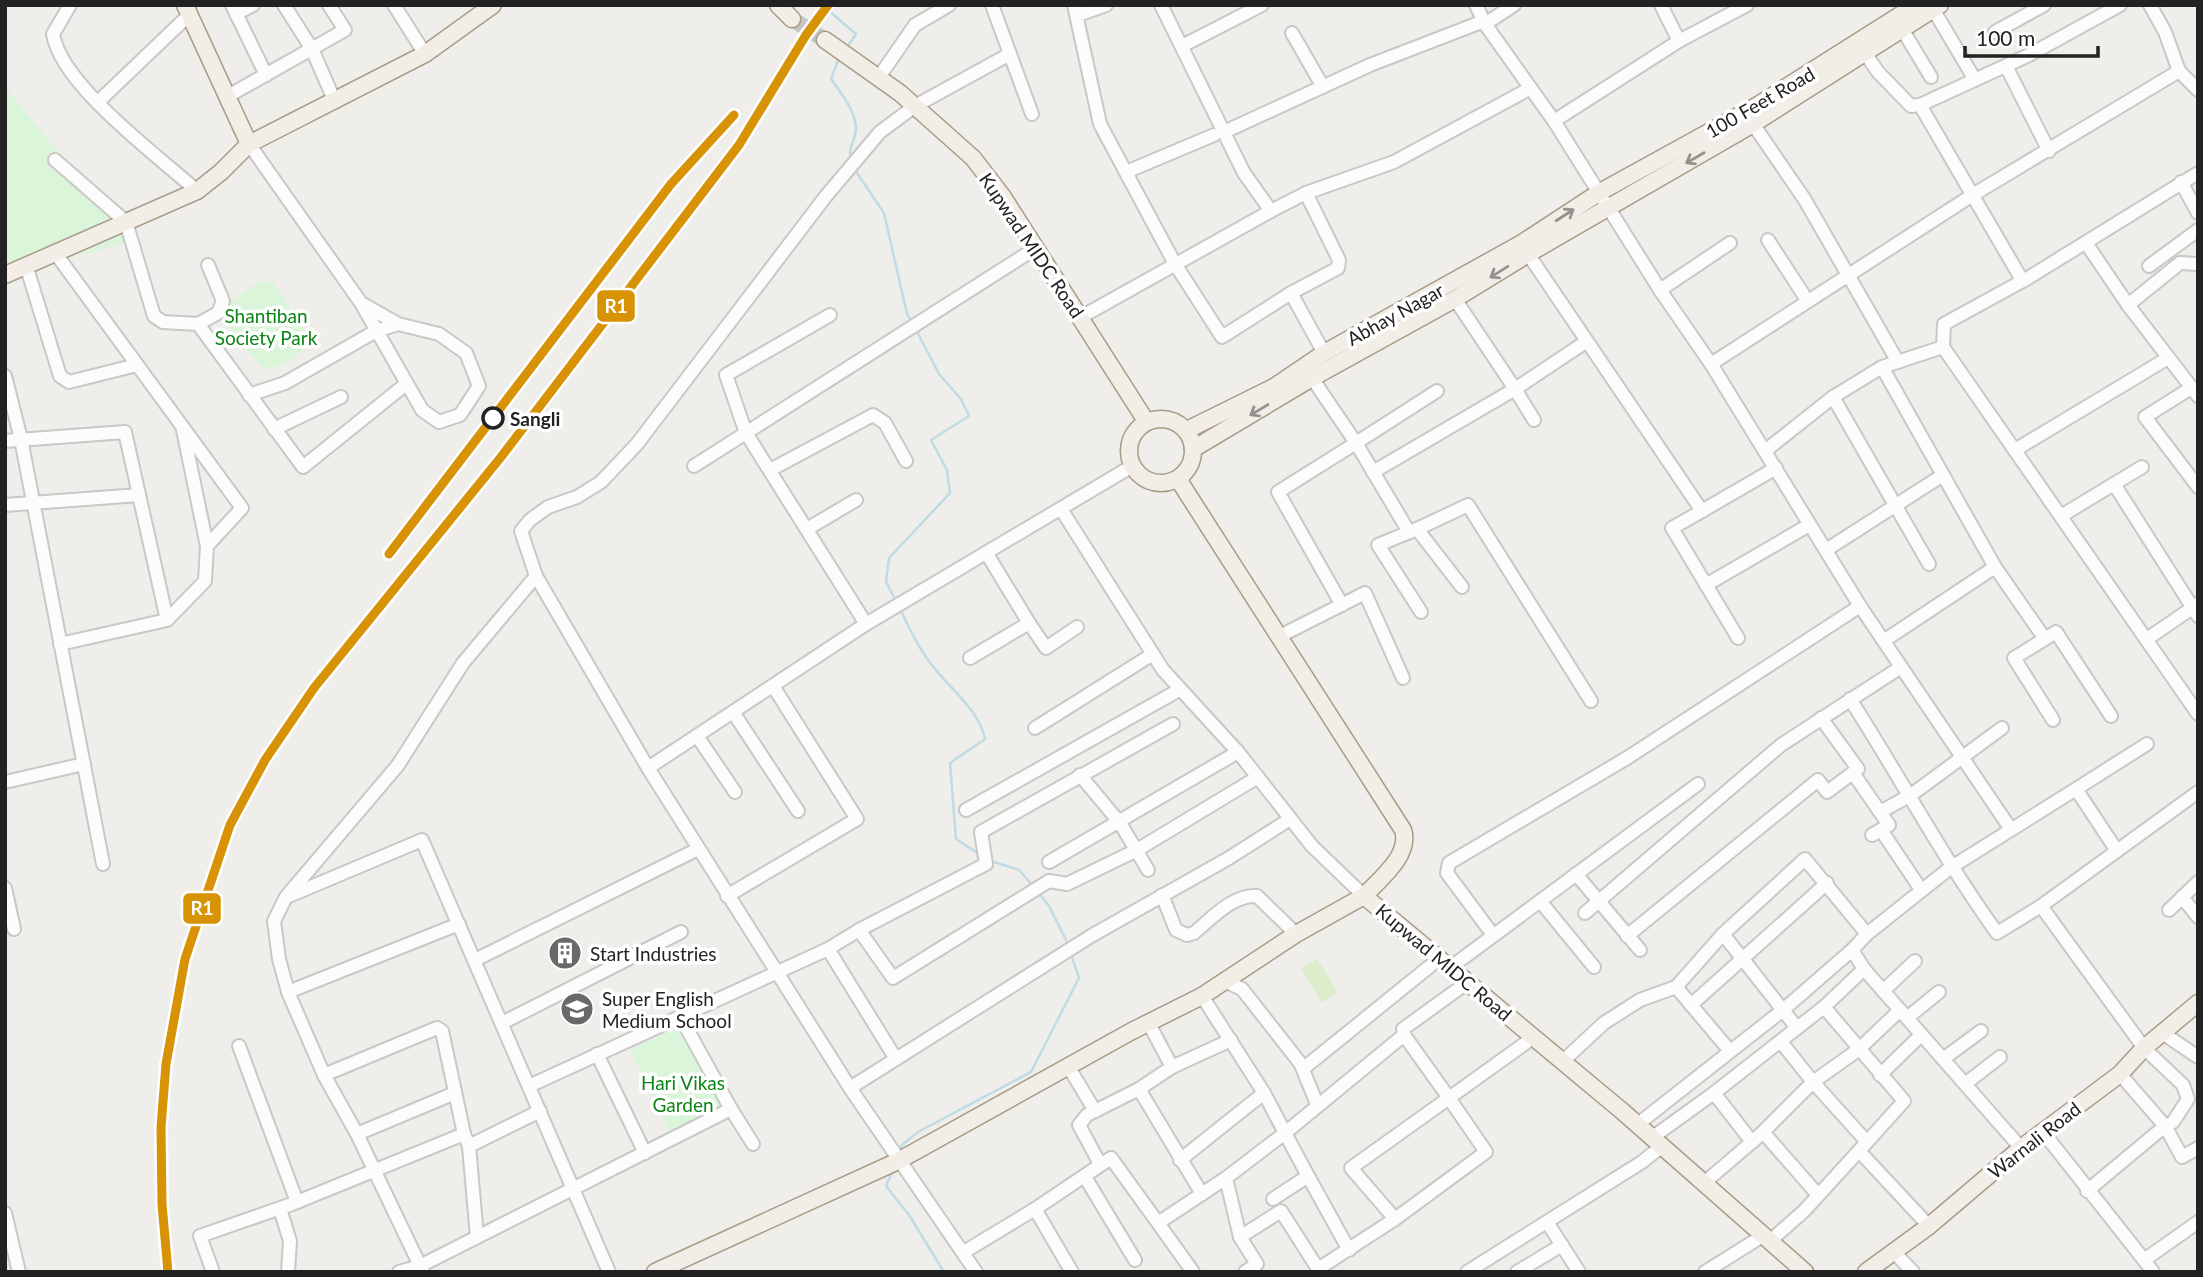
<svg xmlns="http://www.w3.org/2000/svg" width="2203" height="1277" viewBox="0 0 2203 1277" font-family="Lato,sans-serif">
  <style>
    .grass { fill: #ddeccb }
    .park { fill: #daf5da }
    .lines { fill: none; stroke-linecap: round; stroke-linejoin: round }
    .stream { stroke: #bfdbe3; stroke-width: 2.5 }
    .major-tunnel { stroke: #c7c5c3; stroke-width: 16; stroke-dasharray: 16 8; stroke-linecap: butt }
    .minor-casing { stroke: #c9c8c7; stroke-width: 16 }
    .major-casing { stroke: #a79c86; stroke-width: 19 }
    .minor { stroke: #fdfcfc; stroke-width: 12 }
    .major { stroke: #f3ede7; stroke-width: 16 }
    .rail-1-casing { stroke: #fff; stroke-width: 14 }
    .rail-1 { stroke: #d79205; stroke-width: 9 }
    .oneway { stroke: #95928e }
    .stop-dot { fill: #fff; stroke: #222; stroke-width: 3.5 }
    .labels { text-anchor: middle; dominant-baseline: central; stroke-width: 7; stroke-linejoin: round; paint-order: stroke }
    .street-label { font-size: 19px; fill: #222; stroke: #fff }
    .park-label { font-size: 19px; fill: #0c8416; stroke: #fff }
    .stop-label { font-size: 19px; font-weight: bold; fill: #222; stroke: #fff; text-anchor: start }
    .poi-label { font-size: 19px; fill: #222; stroke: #fff; text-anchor: start }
    .line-badge { stroke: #fff; stroke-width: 2.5 }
    .badge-label { font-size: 19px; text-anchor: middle; font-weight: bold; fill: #fff }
  </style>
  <rect width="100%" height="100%" fill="#f0eeeb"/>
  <!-- grass -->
  <path class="grass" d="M 1317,959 L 1338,992 L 1322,1003 L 1301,968 Z"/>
  <!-- park -->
  <g class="park">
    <path d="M 5,87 L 132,242 L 5,273 Z"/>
    <path d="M 260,281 L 273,282 L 309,337 C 303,359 285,364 264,370 L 232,333 L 222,308 Z"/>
    <path d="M 679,1025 L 723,1108 L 671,1136 L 630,1049 Z"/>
  </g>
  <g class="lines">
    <!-- stream -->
    <g class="stream">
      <path d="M 822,5 L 856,34 L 847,47"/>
      <path d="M 839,58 L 831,79 C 841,93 855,110 856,128 C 856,140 847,148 851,160"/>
      <path d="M 855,170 L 884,213 L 907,314 L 911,321"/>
      <path d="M 896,601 L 886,582 L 889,558 L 950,493 L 947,470 L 931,440 L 969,416 L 961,399 L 939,374 L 916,330"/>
      <path d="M 899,607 C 909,628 920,651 935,669 C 952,690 980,712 985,739 L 950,763 L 956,839 L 979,854"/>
      <path d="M 991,861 L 1019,870 L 1034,887"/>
      <path d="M 1038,892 L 1049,906 L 1068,944"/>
      <path d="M 899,1152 L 902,1145 L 918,1132 L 1031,1072 L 1079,978 L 1071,954"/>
      <path d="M 892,1172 L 886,1186 L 909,1215 L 944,1272"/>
    </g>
    <!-- major-tunnel -->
    <path class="major-tunnel" d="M 792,19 L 825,40"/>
    <defs>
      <g id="minor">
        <path d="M 70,5 L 53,34 C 61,85 157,155 197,191"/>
        <path d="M 232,5 L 266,75"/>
        <path d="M 284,5 L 312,49 L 335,102"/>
        <path d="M 394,5 L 425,54"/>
        <path d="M 992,5 L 1032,114"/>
        <path d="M 1074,5 L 1100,124 L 1175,264 L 1222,337 L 1291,293 L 1338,268 L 1339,260 L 1306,193"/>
        <path d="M 1161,5 L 1244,173 L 1271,211 L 1306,193 L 1394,162 L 1529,89"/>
        <path d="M 1476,5 L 1485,24 L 1554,121 L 1660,290 L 1711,364 L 1860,606 L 2010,828"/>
        <path d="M 2150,5 L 2165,32 L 2179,71"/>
        <path d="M 1933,9 L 1974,78"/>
        <path d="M 236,14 L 253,5"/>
        <path d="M 1078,15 L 1106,5"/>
        <path d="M 1485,24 L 1514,5"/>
        <path d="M 1902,29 L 1931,77"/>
        <path d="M 1995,32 L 2044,5"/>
        <path d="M 1292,33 L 1323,87"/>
        <path d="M 1679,41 L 1747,5"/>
        <path d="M 1182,46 L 1262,5"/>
        <path d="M 1865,53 L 1878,72 L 1911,106 L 1920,105 L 2029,55 L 2120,5"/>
        <path d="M 2006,66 L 2049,151"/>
        <path d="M 879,77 L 915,25 L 949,5"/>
        <path d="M 228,96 L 345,30 L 329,5"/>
        <path d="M 98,102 L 189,15"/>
        <path d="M 1920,105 L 2022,280"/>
        <path d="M 1554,121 L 1679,41 L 1661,5"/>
        <path d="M 1753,124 L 1805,200 L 1898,362"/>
        <path d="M 1224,132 L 1370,65 L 1484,21"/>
        <path d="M 249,144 L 361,303 L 422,410 L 439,422 L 460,415 L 479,386 L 466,353 L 439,334 L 398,324 L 361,303"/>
        <path d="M 55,160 L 126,222 L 154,316 L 163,322 L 198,324 L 303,467 L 406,384"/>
        <path d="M 1126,172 L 1214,135"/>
        <path d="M 2181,182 L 2198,213"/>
        <path d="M 1768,240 L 1807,300"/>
        <path d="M 2086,243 L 2128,305 L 2198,396"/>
        <path d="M 1528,254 L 1702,511 L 1672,528 L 1738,638"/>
        <path d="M 26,265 L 60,376 L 69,382 L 137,365"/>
        <path d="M 2149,266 L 2198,230"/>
        <path d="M 1660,290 L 1730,243"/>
        <path d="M 1291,293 L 1324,353"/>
        <path d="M 1455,299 L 1515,389 L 1584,343"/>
        <path d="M 2128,305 L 2180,263 L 2198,264"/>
        <path d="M 830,315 L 726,375 L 746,433 L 866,624"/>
        <path d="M 1081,317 L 1271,211"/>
        <path d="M 198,324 L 218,313 L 223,301 L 208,265"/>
        <path d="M 1943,347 L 1944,324 L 2028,278 L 2198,173"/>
        <path d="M 1711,364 L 1971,196 L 2179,71 L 2198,90"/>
        <path d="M 1882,367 L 1943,347 L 2198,714"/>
        <path d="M 5,376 L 21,439 L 103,864"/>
        <path d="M 1312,378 L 1356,443 L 1437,391"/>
        <path d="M 2191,388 L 2145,417 L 2198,487"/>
        <path d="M 249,395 L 285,383 L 376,331 L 398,324"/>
        <path d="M 1833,397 L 1929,564"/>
        <path d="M 274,429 L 341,397"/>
        <path d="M 183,430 L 207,546"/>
        <path d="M 5,441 L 125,432 L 167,620 L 205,581 L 207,546 L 242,508 L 56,254"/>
        <path d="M 2015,450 L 2168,358"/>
        <path d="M 1765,451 L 1833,397 L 1882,367 L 1995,567 L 2045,639"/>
        <path d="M 694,466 L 1036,248"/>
        <path d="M 770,470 L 873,415 L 885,423 L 906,461"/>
        <path d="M 1373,472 L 1515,389 L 1534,420"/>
        <path d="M 2114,484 L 2198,616"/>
        <path d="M 5,505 L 139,495"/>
        <path d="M 1061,509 L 1163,670 L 1238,752 L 1312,846 L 1364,896"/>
        <path d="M 1702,511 L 1776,468"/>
        <path d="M 2061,516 L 2142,467"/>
        <path d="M 807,529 L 856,500"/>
        <path d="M 1417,529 L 1468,505 L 1591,701"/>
        <path d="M 1826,550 L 1943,475"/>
        <path d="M 536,576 L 521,531 L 530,520 L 548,507 L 577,497 L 601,482 L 637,444 L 826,196 L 880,132 L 915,106 L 1008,55"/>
        <path d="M 1706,585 L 1809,525"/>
        <path d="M 1342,605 L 1278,492 L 1356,443 L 1409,532"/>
        <path d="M 1421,612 L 1378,545 L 1417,529 L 1462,587"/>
        <path d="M 1029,623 L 1046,648 L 1077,627"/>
        <path d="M 1280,636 L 1365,593 L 1403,678"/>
        <path d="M 2147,639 L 2198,604"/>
        <path d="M 1885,640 L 1995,567"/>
        <path d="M 60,644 L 167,620"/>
        <path d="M 970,658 L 1029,623 L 987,554"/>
        <path d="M 1850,699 C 1900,777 1943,858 1997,933 L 2041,906 L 2198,792"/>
        <path d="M 733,712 L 798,811"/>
        <path d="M 2053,720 L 2014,658 L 2056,632 L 2111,716"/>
        <path d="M 1035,728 L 1153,654"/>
        <path d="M 697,736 L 735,792"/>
        <path d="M 648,768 L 850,1088 L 976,1272"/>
        <path d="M 1853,773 L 1889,825 L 1872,835"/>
        <path d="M 1080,775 L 1120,823 L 1148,870"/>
        <path d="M 5,782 L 84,764"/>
        <path d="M 2076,789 L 2147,744"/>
        <path d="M 966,810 L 1179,690"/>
        <path d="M 1880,812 L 1911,795 L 2002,728"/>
        <path d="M 1881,830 L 1920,888"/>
        <path d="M 1049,862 L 1238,752"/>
        <path d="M 1576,874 L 1640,950"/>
        <path d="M 5,888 L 14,929"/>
        <path d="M 1162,895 L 1176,930 L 1187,935 L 1194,933 C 1211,919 1233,894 1257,896 L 1296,934"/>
        <path d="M 289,896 L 422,840 L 609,1272"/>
        <path d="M 727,896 L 857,819 L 773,686"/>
        <path d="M 2182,897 L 2198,917"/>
        <path d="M 1540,901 L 1594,967"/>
        <path d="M 2041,906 L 2144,1048 L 2183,1085 L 2188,1099 L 2173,1122 L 2165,1126 L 2120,1074"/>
        <path d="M 2169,910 L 2198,882"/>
        <path d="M 1585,913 L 1781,745 L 1901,667"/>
        <path d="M 859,930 L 986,864 L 981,832 L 1173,724"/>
        <path d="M 1723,934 L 1805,859 L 1867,934 L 1852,950 L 1864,969 L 2021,1148"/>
        <path d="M 1867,934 L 1950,868 L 2076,789 L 2117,851"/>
        <path d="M 1493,935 L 1447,873 L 1449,863 L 1627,758 L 1860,606"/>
        <path d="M 1627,936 L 1818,780 L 1827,792 L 1858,769 L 1821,718"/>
        <path d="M 828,949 L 859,930 L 893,978 L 1049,881 L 1067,884 L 1137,850 L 1258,777"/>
        <path d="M 475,960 L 698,849"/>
        <path d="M 1451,967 L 1698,784"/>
        <path d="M 1225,981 L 1242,989 L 1304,1068 L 1440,958"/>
        <path d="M 1468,982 L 1403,1029 L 1404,1035 L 1449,1098 L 1534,1037"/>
        <path d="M 1676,987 L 1730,1051"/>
        <path d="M 1883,991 L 1915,961"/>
        <path d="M 288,992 L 459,924"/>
        <path d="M 1202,996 L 1264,1093 L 1285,1133 L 1404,1035"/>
        <path d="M 1691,1005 L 1827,883"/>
        <path d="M 1824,1007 L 1904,1101 L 1867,1142"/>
        <path d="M 1907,1018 L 1939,992"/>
        <path d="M 502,1023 L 681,932"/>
        <path d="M 2164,1034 L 2198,1057"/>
        <path d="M 239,1046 L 297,1202"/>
        <path d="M 597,1054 L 645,1153"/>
        <path d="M 1943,1059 L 1981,1031"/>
        <path d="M 1563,1061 L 1604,1023 L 1640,1000 L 1676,987 L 1723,934 L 1797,1028"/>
        <path d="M 1301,1065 L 1317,1104"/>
        <path d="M 1068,1066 L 1095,1111"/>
        <path d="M 1172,1067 L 1231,1040"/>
        <path d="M 324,1075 L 437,1028 L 442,1031 L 464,1134"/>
        <path d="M 1880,1075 L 1921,1035"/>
        <path d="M 1965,1084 L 2000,1057"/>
        <path d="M 529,1086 L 828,949 L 896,1059"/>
        <path d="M 850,1088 L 1091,936 L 1229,858 L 1290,819"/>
        <path d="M 1139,1089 L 1172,1067 L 1149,1024"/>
        <path d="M 1714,1093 L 1824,1007 L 1864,969"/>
        <path d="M 1449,1098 L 1486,1152 L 1395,1219 L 1351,1168 Z"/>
        <path d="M 731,1109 L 753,1144"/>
        <path d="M 1638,1124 L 1783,1010 L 1852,950"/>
        <path d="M 1763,1132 L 1813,1082 L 1781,1042"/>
        <path d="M 2043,1132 L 2144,1260 L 2198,1222"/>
        <path d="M 357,1134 L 455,1093"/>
        <path d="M 1653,1137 L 1714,1093 L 1752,1142 L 1763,1132 L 1818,1195"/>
        <path d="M 469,1146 L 477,1237"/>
        <path d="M 1859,1151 L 1929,1226"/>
        <path d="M 1180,1160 L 1264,1093"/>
        <path d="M 1100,1164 L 1079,1125 L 1087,1115 L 1139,1089 L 1202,1194"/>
        <path d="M 1085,1177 L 1135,1260"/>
        <path d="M 1226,1178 L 1285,1133 L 1308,1176"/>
        <path d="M 1704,1183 L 1752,1142"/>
        <path d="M 2087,1191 L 2165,1126 L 2182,1157 L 2198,1148"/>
        <path d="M 1273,1199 L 1308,1176 L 1349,1250"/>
        <path d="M 280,1209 L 290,1241 L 288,1272"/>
        <path d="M 1035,1209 L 1072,1272"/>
        <path d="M 5,1213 L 19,1272"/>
        <path d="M 1547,1222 L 1579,1272"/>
        <path d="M 1240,1237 L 1281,1211 L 1320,1272"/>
        <path d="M 1770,1241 L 1804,1211 L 1867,1142 L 1813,1082 L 1858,1050 L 1900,1010"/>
        <path d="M 964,1252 L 1035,1209 L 1111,1158 L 1158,1223"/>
        <path d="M 1894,1252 L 1913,1272"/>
        <path d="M 2144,1260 L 2153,1272"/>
        <path d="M 1318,1269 L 1395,1219"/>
        <path d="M 213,1272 L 200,1236 L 292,1204 L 464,1134 L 469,1146 L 540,1111"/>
        <path d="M 399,1272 L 420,1266 L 731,1109 L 680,1016"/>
        <path d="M 423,1272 L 357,1134 L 324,1075 L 288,992 L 279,959 L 274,921 L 286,897 L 398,765 L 463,663 L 536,576 L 648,768 L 866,624 L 1134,465"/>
        <path d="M 1193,1272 L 1158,1223 L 1226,1178 L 1240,1237 L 1257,1264 L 1245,1272"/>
        <path d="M 1467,1272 L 1642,1162 L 1662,1146"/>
        <path d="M 1517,1272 L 1562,1245"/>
        <path d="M 1705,1272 L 1764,1235"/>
      </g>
      <g id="major">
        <path d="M 778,5 L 792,19"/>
        <path d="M 825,40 L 900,93 L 973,158 L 1003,197 L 1146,421"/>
        <path d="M 249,144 L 425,54 L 493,5"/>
        <path d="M 5,275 L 197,191 L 221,172 L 249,144 L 185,5"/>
        <circle cx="1161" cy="451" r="32"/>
        <path d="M 1187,430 L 1274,387 L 1324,353 L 1522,243 L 1600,192 L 1758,105 L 1916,5"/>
        <path d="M 1193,449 L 1312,378 L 1455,299 L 1528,254 L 1753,124 L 1940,5"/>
        <path d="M 1178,479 L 1403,830 C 1411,855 1380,879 1364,896 L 1622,1111 L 1805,1272"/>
        <path d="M 655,1272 L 898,1161 L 1132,1031 L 1202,996 L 1296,934 L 1364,896"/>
        <path d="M 1866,1272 L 1929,1226 L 2021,1148 L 2120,1074 L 2144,1048 L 2198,1003"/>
      </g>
    </defs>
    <!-- minor casing -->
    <use href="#minor" class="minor-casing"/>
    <!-- major casing -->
    <use href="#major" class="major-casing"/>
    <!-- minor -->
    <use href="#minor" class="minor"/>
    <!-- major -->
    <use href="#major" class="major"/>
    <defs>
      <g id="rail-1">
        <path d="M 389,554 L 671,184 L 734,115"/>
        <path d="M 168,1272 L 162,1204 L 161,1127 L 166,1064 L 185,959 L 230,825 L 265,760 L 314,688 L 501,457 L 739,145 L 806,35 L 828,5"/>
      </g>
    </defs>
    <!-- rail-1 casing -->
    <use href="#rail-1" class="rail-1-casing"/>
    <!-- rail-1 -->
    <use href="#rail-1" class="rail-1"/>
  </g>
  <!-- one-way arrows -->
  <defs><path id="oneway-shaft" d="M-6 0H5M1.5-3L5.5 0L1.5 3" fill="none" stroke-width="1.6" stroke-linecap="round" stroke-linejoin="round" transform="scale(1.75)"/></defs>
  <g class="oneway">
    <use href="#oneway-shaft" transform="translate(1695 158) rotate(150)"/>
    <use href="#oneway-shaft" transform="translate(1565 215) rotate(-33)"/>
    <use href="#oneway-shaft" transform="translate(1499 272) rotate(148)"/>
    <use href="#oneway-shaft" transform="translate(1259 410) rotate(149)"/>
  </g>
  <!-- icons -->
  <defs>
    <symbol id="building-disc" viewBox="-11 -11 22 22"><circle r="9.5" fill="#6a6968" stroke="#fff"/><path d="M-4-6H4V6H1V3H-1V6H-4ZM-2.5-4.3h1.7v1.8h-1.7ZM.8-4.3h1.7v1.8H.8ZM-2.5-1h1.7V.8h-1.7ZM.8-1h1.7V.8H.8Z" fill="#fff"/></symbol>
    <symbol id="school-disc" viewBox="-11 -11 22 22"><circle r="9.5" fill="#6a6968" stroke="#fff"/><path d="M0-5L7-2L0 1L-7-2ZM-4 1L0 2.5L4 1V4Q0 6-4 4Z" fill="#fff"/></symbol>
  </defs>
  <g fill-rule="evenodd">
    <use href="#building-disc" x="546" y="934" width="38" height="38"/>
    <use href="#school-disc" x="558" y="990" width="38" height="38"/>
  </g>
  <!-- markers -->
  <circle class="stop-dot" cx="493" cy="418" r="10"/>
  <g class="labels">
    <!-- street labels -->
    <g class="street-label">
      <text transform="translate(1760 102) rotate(-30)">100 Feet Road</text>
      <text transform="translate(1032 245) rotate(56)">Kupwad MIDC Road</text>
      <text transform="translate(1395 314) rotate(-29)">Abhay Nagar</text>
      <text transform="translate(1444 962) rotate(40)">Kupwad MIDC Road</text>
      <text transform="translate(2034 1140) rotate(-38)">Warnali Road</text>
    </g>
    <!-- park labels -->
    <g class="park-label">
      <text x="266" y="315">Shantiban<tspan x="266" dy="22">Society Park</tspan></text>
      <text x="683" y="1082">Hari Vikas<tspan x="683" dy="22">Garden</tspan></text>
    </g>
    <!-- stop labels -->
    <g class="stop-label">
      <text x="510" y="418">Sangli</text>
    </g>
    <!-- poi labels -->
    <g class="poi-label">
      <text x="590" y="953">Start Industries</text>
      <text x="602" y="998">Super English<tspan x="602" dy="22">Medium School</tspan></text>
    </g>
  </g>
  <g class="line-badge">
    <rect x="596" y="289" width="40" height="34" rx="7" fill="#d79205"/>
    <rect x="182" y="892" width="40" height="33" rx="7" fill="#d79205"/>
  </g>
  <g class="badge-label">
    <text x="616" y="313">R1</text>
    <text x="202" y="915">R1</text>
  </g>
  <!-- border -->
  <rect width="2203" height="1277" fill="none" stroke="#222222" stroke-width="14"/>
  <!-- scale -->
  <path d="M1965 46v10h133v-10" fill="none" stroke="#222222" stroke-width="3.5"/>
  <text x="1976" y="46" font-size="21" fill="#222222" stroke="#ffffff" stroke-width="5" paint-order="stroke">100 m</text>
</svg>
